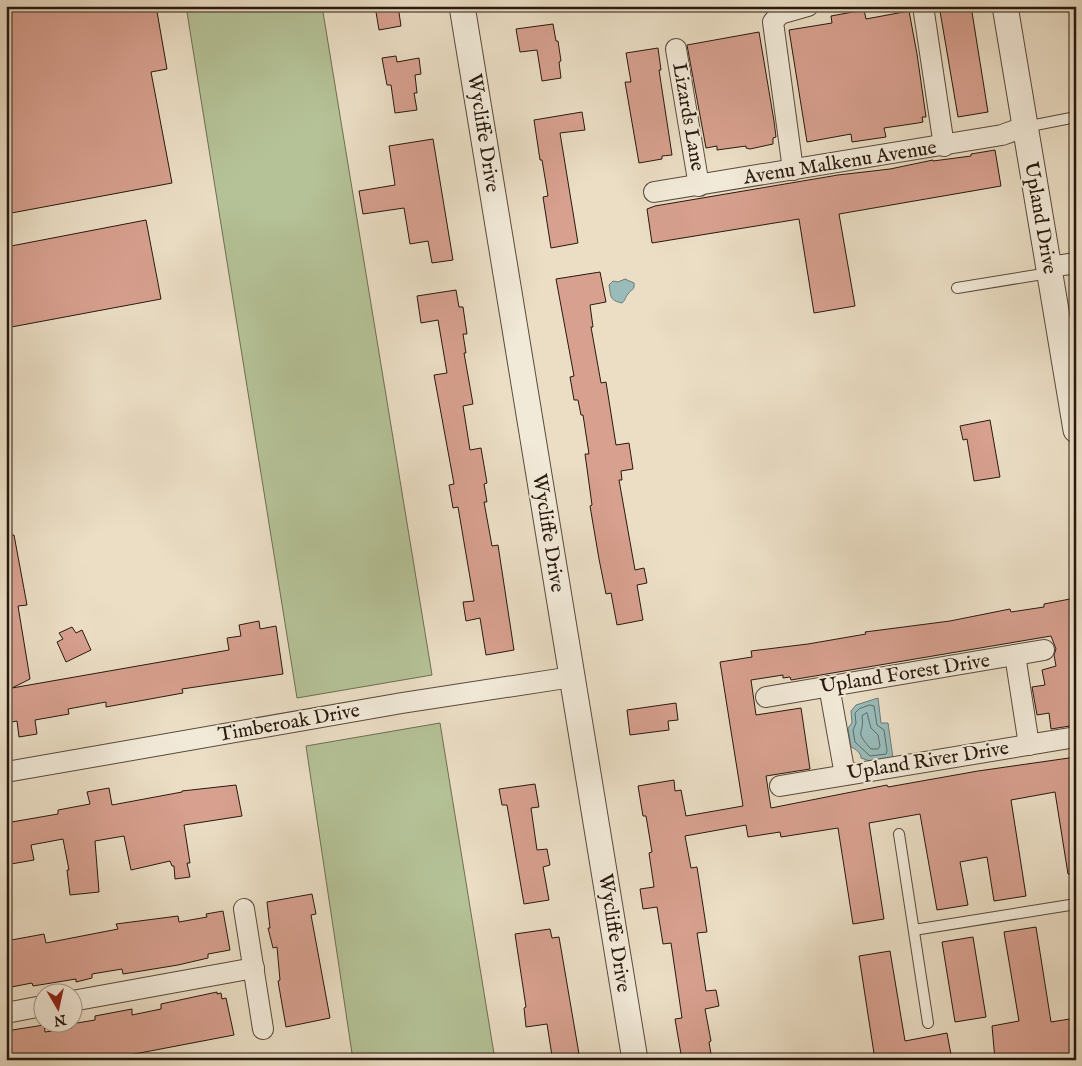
<svg xmlns="http://www.w3.org/2000/svg" width="1082" height="1066" viewBox="0 0 1082 1066" font-family="'IM FELL English',serif">
  <style>
    .green { fill: #b5c297; stroke: #6e6e53 }
    .water { fill: #99bbba; stroke: #6c7a76 }
    .lines { fill: none; stroke-linecap: round; stroke-linejoin: round }
    .shore { stroke: #606a64; stroke-width: 1 }
    .building { fill: #d7a08f; stroke: #28190f }
    .service-casing { stroke: #594a3c; stroke-width: 12 }
    .minor-casing { stroke: #594a3c; stroke-width: 22 }
    .tertiary-casing { stroke: #594a3c; stroke-width: 27 }
    .service { stroke: #f2ead9; stroke-width: 10 }
    .minor { stroke: #f2ead9; stroke-width: 20 }
    .tertiary { stroke: #f2ead9; stroke-width: 25 }
    .labels { text-anchor: middle; dominant-baseline: central; stroke-width: 4; stroke-linejoin: round; paint-order: stroke }
    .street-label { font-size: 20px; fill: #28190f; stroke: #f2ead9 }
  </style>
  <rect width="100%" height="100%" fill="#ebdec5"/>
  <filter id="stains"><feTurbulence type="fractalNoise" baseFrequency=".004" numOctaves="4"/><feColorMatrix values="0 0 0 0 .2 0 0 0 0 .09 0 0 0 0 .02 0 0 0 .5 -.17"/></filter>
  <radialGradient id="worn" r=".72"><stop offset=".6" stop-color="#630" stop-opacity="0"/><stop offset="1" stop-color="#630" stop-opacity=".3"/></radialGradient>
  <!-- green -->
  <g class="green">
    <path d="M 186,6 L 322,6 L 432,675 L 297,698 Z"/>
    <path d="M 440,723 L 495,1060 L 353,1060 L 306,746 Z"/>
  </g>
  <!-- water -->
  <g class="water">
    <path d="M 625,279 L 634,283 C 635,291 631,289 628,294 C 625,297 626,300 622,303 C 609,300 611,296 609,285 L 613,281 L 618,282 Z"/>
    <path d="M 878,698 L 881,723 L 888,723 L 893,758 L 870,761 L 861,758 C 861,753 856,749 851,747 L 848,728 L 852,723 L 851,711 L 856,705 Z"/>
  </g>
  <g class="lines">
    <!-- shore -->
    <g class="shore">
      <path d="M 870,705 L 874,706 L 877,725 L 884,730 L 887,751 L 886,754 L 870,756 L 855,742 L 853,730 L 856,723 L 855,713 L 859,709 Z"/>
      <path d="M 867,713 L 871,728 L 878,735 L 880,746 L 878,749 L 871,749 C 853,729 865,736 862,716 Z"/>
    </g>
  </g>
  <!-- building -->
  <g class="building">
    <path d="M 6,6 L 156,6 L 167,69 L 151,72 L 172,183 L 6,214 Z"/>
    <path d="M 375,6 L 398,6 L 401,26 L 379,30 Z"/>
    <path d="M 942,6 L 971,6 L 988,112 L 958,117 L 940,11 L 943,10 Z"/>
    <path d="M 864,10 L 866,19 L 909,11 L 917,54 L 926,117 L 922,117 L 923,122 L 918,123 L 884,128 L 886,137 L 852,142 L 851,134 L 807,142 L 789,30 L 832,23 L 831,16 Z"/>
    <path d="M 553,24 L 556,41 L 558,41 L 561,61 L 559,62 L 561,78 L 542,81 L 537,50 L 520,52 L 516,29 Z"/>
    <path d="M 759,32 L 774,121 L 776,137 L 773,138 L 773,144 L 750,149 L 746,148 L 746,146 L 717,150 L 717,146 L 706,148 L 687,45 Z"/>
    <path d="M 658,48 L 661,70 L 659,70 L 672,155 L 662,156 L 662,159 L 639,163 L 625,82 L 631,82 L 626,53 Z"/>
    <path d="M 396,56 L 397,62 L 419,58 L 421,74 L 415,75 L 417,93 L 414,93 L 417,110 L 395,113 L 391,85 L 387,85 L 382,58 Z"/>
    <path d="M 582,112 L 585,130 L 560,133 L 578,243 L 551,248 L 543,197 L 548,196 L 542,160 L 540,160 L 534,120 Z"/>
    <path d="M 433,139 L 453,260 L 432,263 L 428,241 L 410,244 L 404,208 L 363,214 L 359,191 L 395,185 L 389,146 Z"/>
    <path d="M 995,150 L 1001,186 L 839,214 L 855,306 L 814,313 L 799,219 L 652,243 L 647,209 L 655,206 L 838,175 L 890,169 L 933,160 L 933,161 L 971,156 L 971,154 Z"/>
    <path d="M 146,220 L 161,299 L 6,328 L 6,247 Z"/>
    <path d="M 600,272 L 606,302 L 590,305 L 593,327 L 591,327 L 601,383 L 606,382 L 616,445 L 629,443 L 633,469 L 621,471 L 622,480 L 619,480 L 635,570 L 644,568 L 647,583 L 637,585 L 643,620 L 617,625 L 611,593 L 606,594 L 599,559 L 590,506 L 592,505 L 585,454 L 589,454 L 583,415 L 581,415 L 578,400 L 574,400 L 570,377 L 574,376 L 556,279 Z"/>
    <path d="M 456,290 L 459,307 L 463,307 L 467,334 L 463,334 L 466,353 L 464,353 L 473,404 L 463,406 L 470,450 L 481,448 L 487,483 L 484,484 L 487,502 L 484,502 L 492,546 L 498,545 L 514,650 L 486,655 L 480,618 L 466,621 L 463,602 L 474,601 L 458,507 L 453,508 L 449,485 L 454,484 L 434,375 L 447,373 L 438,320 L 421,323 L 417,296 Z"/>
    <path d="M 990,420 L 1000,477 L 974,481 L 967,439 L 963,440 L 960,426 Z"/>
    <path d="M 6,535 L 14,535 L 27,605 L 18,606 L 30,679 L 12,688 L 229,650 L 227,638 L 241,636 L 239,625 L 259,621 L 260,629 L 276,626 L 283,674 L 182,689 L 183,693 L 106,707 L 106,702 L 68,709 L 69,714 L 35,720 L 37,734 L 19,737 L 17,721 L 6,723 Z"/>
    <path d="M 1070,599 L 1076,634 L 1076,725 L 1051,729 L 1049,713 L 1037,715 L 1032,687 L 1045,685 L 1042,670 L 1056,666 L 1054,655 L 1056,649 L 1051,636 L 791,680 L 790,677 L 783,678 L 783,675 L 751,680 L 756,715 L 801,708 L 810,769 L 766,776 L 771,808 L 887,785 L 888,787 L 978,771 L 1076,757 L 1076,874 L 1068,874 L 1055,792 L 1011,800 L 1026,896 L 994,901 L 987,857 L 960,862 L 968,905 L 937,910 L 920,814 L 869,823 L 884,919 L 853,924 L 838,828 L 781,837 L 780,832 L 748,837 L 746,825 L 685,836 L 691,868 L 697,867 L 707,932 L 697,933 L 706,991 L 716,990 L 719,1006 L 705,1009 L 711,1041 L 709,1042 L 712,1060 L 682,1060 L 675,1019 L 682,1018 L 671,943 L 663,944 L 657,907 L 643,909 L 640,889 L 654,887 L 649,853 L 652,852 L 646,816 L 643,816 L 638,786 L 674,780 L 675,791 L 681,790 L 686,816 L 743,806 L 720,662 L 752,657 L 751,651 L 808,644 L 866,634 L 865,632 L 950,621 L 1010,609 L 1011,612 L 1044,607 L 1044,604 Z"/>
    <path d="M 72,627 L 76,633 L 82,630 L 91,650 L 66,662 L 57,642 L 63,639 L 59,633 Z"/>
    <path d="M 676,703 L 678,720 L 668,721 L 669,730 L 630,735 L 627,710 Z"/>
    <path d="M 535,784 L 539,807 L 531,808 L 537,850 L 547,849 L 550,865 L 543,867 L 549,900 L 524,904 L 507,805 L 502,805 L 499,789 Z"/>
    <path d="M 236,785 L 242,816 L 184,825 L 190,863 L 187,863 L 190,877 L 175,879 L 174,866 L 172,866 L 170,861 L 131,870 L 124,836 L 95,841 L 99,892 L 70,895 L 67,870 L 69,870 L 63,839 L 31,845 L 34,860 L 11,864 L 6,840 L 6,823 L 58,814 L 58,810 L 90,804 L 87,792 L 109,788 L 112,805 L 182,792 L 182,791 Z"/>
    <path d="M 312,894 L 316,914 L 311,915 L 330,1018 L 286,1027 L 278,981 L 280,980 L 277,947 L 273,948 L 268,928 L 270,928 L 267,902 Z"/>
    <path d="M 223,911 L 230,950 L 208,954 L 208,958 L 178,965 L 123,974 L 122,969 L 92,974 L 92,978 L 76,982 L 76,979 L 33,986 L 32,983 L 6,988 L 6,941 L 44,934 L 46,943 L 118,929 L 116,924 L 178,916 L 179,922 L 207,917 L 206,914 Z"/>
    <path d="M 1036,927 L 1051,1022 L 1076,1018 L 1076,1060 L 995,1060 L 992,1026 L 1019,1021 L 1004,932 Z"/>
    <path d="M 550,929 L 552,938 L 559,937 L 579,1054 L 557,1057 L 556,1055 L 552,1056 L 547,1024 L 526,1027 L 524,1008 L 526,1007 L 515,934 Z"/>
    <path d="M 973,937 L 986,1017 L 955,1022 L 942,942 Z"/>
    <path d="M 890,951 L 905,1041 L 947,1033 L 952,1060 L 875,1060 L 859,956 Z"/>
    <path d="M 217,992 L 217,994 L 221,993 L 222,999 L 226,998 L 234,1035 L 103,1060 L 6,1060 L 6,1031 L 44,1025 L 45,1032 L 72,1028 L 71,1024 L 95,1020 L 95,1016 L 132,1009 L 132,1015 L 161,1009 L 161,1004 Z"/>
  </g>
  <g class="lines">
    <defs>
      <g id="service">
        <path d="M 1025,127 L 1076,117"/>
        <path d="M 957,288 L 1049,273"/>
        <path d="M 899,834 L 928,1023"/>
        <path d="M 914,930 L 1076,904"/>
      </g>
      <g id="minor">
        <path d="M 923,6 L 944,146"/>
        <path d="M 676,49 L 699,186"/>
        <path d="M 793,170 L 773,22 L 780,14 L 808,6"/>
        <path d="M 654,192 L 1002,135 L 1024,127"/>
        <path d="M 1049,267 L 1076,263"/>
        <path d="M 1015,655 L 1029,745"/>
        <path d="M 829,686 L 845,775"/>
        <path d="M 766,697 L 1044,650"/>
        <path d="M 6,772 L 402,703 L 572,677"/>
        <path d="M 780,786 L 1076,737"/>
        <path d="M 244,909 L 263,1029"/>
        <path d="M 72,1001 L 254,968"/>
        <path d="M 6,1013 L 42,1006"/>
      </g>
      <g id="tertiary">
        <path d="M 462,6 L 635,1060"/>
        <path d="M 1005,6 L 1076,430"/>
      </g>
    </defs>
    <!-- service casing -->
    <use href="#service" class="service-casing"/>
    <!-- minor casing -->
    <use href="#minor" class="minor-casing"/>
    <!-- tertiary casing -->
    <use href="#tertiary" class="tertiary-casing"/>
    <!-- service -->
    <use href="#service" class="service"/>
    <!-- minor -->
    <use href="#minor" class="minor"/>
    <!-- tertiary -->
    <use href="#tertiary" class="tertiary"/>
  </g>
  <g class="labels">
    <!-- street labels -->
    <g class="street-label">
      <text transform="translate(688 117) rotate(80)">Lizards Lane</text>
      <text transform="translate(483 133) rotate(81)">Wycliffe Drive</text>
      <text transform="translate(840 163) rotate(-9)">Avenu Malkenu Avenue</text>
      <text transform="translate(1040 218) rotate(80)">Upland Drive</text>
      <text transform="translate(548 533) rotate(81)">Wycliffe Drive</text>
      <text transform="translate(905 674) rotate(-9)">Upland Forest Drive</text>
      <text transform="translate(289 723) rotate(-10)">Timberoak Drive</text>
      <text transform="translate(928 761) rotate(-9)">Upland River Drive</text>
      <text transform="translate(614 933) rotate(81)">Wycliffe Drive</text>
    </g>
  </g>
  <!-- margin -->
  <rect width="1082" height="1066" fill="none" stroke="#ebdec5" stroke-width="25"/>
  <rect x="8" y="8" width="1067" height="1051" fill="none" stroke="#28190f" stroke-width="2.5"/>
  <rect x="12" y="12" width="1057" height="1041" fill="none" stroke="#28190f"/>
  <!-- north arrow -->
  <g transform="translate(58 1008) rotate(171)"><circle r="24" fill="#f2ead9" stroke="#a19688"/>
  <path d="M0-4L9 19L0 12L-9 19Z" fill="#8f2418"/>
  <text y="-8" font-size="14" font-weight="bold" text-anchor="middle" fill="#28190f">N</text>
  </g>
  <rect width="100%" height="100%" filter="url(#stains)"/>
  <rect width="100%" height="100%" fill="url(#worn)"/>
</svg>
